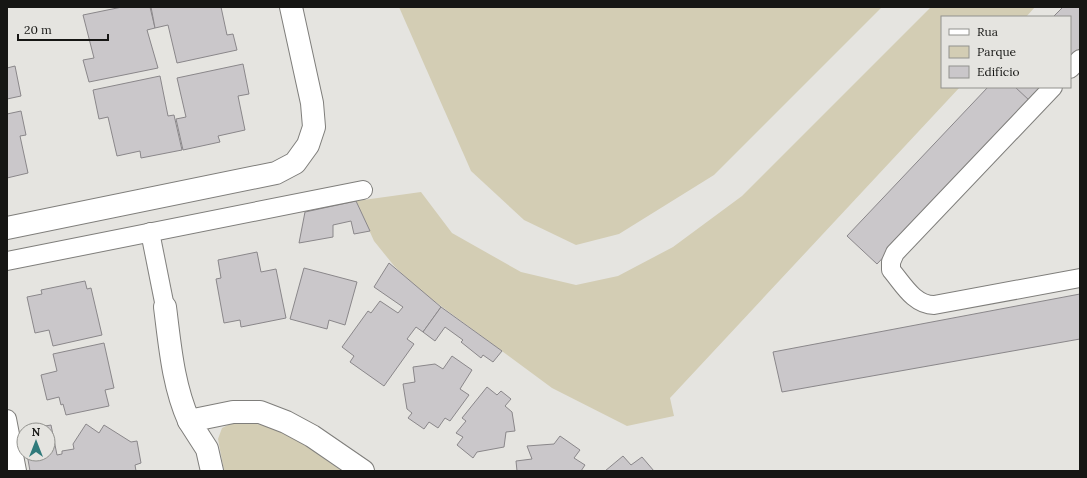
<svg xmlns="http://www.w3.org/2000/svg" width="1087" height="478" viewBox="0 0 1087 478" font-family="Lora,serif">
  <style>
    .green { fill: #d3cdb4 }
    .building { fill: #cac7ca; stroke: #8a878a }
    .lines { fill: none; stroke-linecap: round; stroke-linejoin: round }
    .lane-casing { stroke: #7f7e7b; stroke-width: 20 }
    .street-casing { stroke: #7f7e7b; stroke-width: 24 }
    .lane { stroke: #fff; stroke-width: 18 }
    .street { stroke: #fff; stroke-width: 22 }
  </style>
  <rect width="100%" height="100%" fill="#e5e4e0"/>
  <!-- green -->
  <g class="green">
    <path d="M 399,7 L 882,7 L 714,175 L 619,234 L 576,245 L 524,220 L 471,171 Z"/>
    <path d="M 931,7 L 1035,7 L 1026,17 L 942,17 L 942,87 L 960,87 L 670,398 L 674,416 L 627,426 L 552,388 L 422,292 L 395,267 L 374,241 L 356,201 L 421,192 L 452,233 L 521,272 L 576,285 L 618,276 L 673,247 L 742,196 Z"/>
    <path d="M 234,422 C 279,421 307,447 342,471 L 224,471 L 218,439 L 222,428 Z"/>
  </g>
  <!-- building -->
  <g class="building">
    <path d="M 122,7 L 150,7 L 155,28 L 147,30 L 158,68 L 89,82 L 83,60 L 94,58 L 83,15 Z"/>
    <path d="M 151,7 L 221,7 L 227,35 L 233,34 L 237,50 L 177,63 L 168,25 L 155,28 Z"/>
    <path d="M 1063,7 L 1080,7 L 1080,48 L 1070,59 L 1070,17 L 1053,17 Z"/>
    <path d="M 243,64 L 249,94 L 238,96 L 245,130 L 218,136 L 220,142 L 183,150 L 176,119 L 186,117 L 177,78 Z"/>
    <path d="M 15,66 L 21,96 L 7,99 L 7,68 Z"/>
    <path d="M 160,76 L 168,116 L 174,115 L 182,150 L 141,158 L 140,151 L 117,156 L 108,117 L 99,119 L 93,90 Z"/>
    <path d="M 988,87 L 1018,87 L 1031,100 L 877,264 L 847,236 Z"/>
    <path d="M 1015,87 L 1044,87 L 1030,101 Z"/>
    <path d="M 21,111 L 26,135 L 20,136 L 28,173 L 7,178 L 7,114 Z"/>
    <path d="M 356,201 L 370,231 L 354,234 L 351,221 L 333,225 L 333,237 L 299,243 L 305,212 Z"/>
    <path d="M 257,252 L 261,272 L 276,269 L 286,318 L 241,327 L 240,320 L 224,323 L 216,279 L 221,278 L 218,260 Z"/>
    <path d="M 389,263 L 441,307 L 423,332 L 416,327 L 407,339 L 414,344 L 384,386 L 350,362 L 354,356 L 342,347 L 368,311 L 371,313 L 380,301 L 398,313 L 403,307 L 374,287 Z"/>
    <path d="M 304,268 L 357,282 L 345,325 L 329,320 L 327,329 L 290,319 Z"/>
    <path d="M 85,281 L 87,289 L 91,288 L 102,335 L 53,346 L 49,330 L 35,333 L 27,297 L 42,294 L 41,290 Z"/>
    <path d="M 1080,294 L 1080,339 L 782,392 L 773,352 Z"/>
    <path d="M 441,307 L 502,351 L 493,362 L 483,355 L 481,358 L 461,342 L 463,340 L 445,327 L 435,341 L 423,332 Z"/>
    <path d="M 104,343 L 114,388 L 105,390 L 109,406 L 66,415 L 63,404 L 61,405 L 59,397 L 47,400 L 41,375 L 57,371 L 53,354 Z"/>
    <path d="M 452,356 L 472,370 L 460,389 L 469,395 L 450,421 L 445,418 L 438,428 L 429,422 L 424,429 L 408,418 L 412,413 L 407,409 L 403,384 L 415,382 L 413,367 L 435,364 L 443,369 Z"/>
    <path d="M 487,387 L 497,395 L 501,391 L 511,399 L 505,406 L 512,412 L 515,431 L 506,432 L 504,447 L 477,452 L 473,458 L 457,445 L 463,437 L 456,433 L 466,421 L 462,418 Z"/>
    <path d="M 86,424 L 99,433 L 104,425 L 131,442 L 137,441 L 141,463 L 135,465 L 136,471 L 30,471 L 27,454 L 48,454 L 48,430 L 24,430 L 24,439 L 22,430 L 51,425 L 57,455 L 62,454 L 62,451 L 74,449 L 73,444 Z"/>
    <path d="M 560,436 L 580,450 L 574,458 L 585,465 L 581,471 L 517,471 L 516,461 L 532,459 L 527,446 L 554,444 Z"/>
    <path d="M 623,456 L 631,465 L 642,457 L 654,471 L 605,471 Z"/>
  </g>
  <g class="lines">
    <defs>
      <g id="lane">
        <path d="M 1070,69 L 1080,59"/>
        <path d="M 1053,87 L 895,253 L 891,262 L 891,270 C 903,284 914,305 934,305 L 1080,278"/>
        <path d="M 150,232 L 165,307"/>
        <path d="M 7,261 L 363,190"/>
        <path d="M 7,419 L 17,471"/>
      </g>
      <g id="street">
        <path d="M 7,228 L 276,173 L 295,163 L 308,145 L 314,127 L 312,103 L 291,7"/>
        <path d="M 165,307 C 170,346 173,385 189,421"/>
        <path d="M 212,471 L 207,449 L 189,421 L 233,412 L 260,412 L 286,422 L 312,436 L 363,471"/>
      </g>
    </defs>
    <!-- lane casing -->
    <use href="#lane" class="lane-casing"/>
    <!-- street casing -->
    <use href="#street" class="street-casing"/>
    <!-- lane -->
    <use href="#lane" class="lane"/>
    <!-- street -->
    <use href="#street" class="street"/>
  </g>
  <!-- border -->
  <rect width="1087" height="478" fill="none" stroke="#161614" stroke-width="16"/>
  <!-- legend -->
  <rect x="941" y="16" width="130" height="72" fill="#e5e4e0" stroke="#92928e"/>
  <rect x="949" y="29" width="20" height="6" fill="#ffffff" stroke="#92928e"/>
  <text x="977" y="36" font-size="12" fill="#161614">Rua</text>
  <rect x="949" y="46" width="20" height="12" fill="#d3cdb4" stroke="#92928e"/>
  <text x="977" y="56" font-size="12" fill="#161614">Parque</text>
  <rect x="949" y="66" width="20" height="12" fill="#cac7ca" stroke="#92928e"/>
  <text x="977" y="76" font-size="12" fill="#161614">Edifício</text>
  <!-- north arrow -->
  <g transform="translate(36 442)"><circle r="19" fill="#e5e4e0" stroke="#92928e"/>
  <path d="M0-3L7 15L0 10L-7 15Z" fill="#307a7b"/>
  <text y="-6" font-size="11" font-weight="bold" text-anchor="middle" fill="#161614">N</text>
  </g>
  <!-- scale -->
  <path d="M18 34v6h90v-6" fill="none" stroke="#161614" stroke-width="2"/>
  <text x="24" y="34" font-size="12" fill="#161614" stroke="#e5e4e0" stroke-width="3" paint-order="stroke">20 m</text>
</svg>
